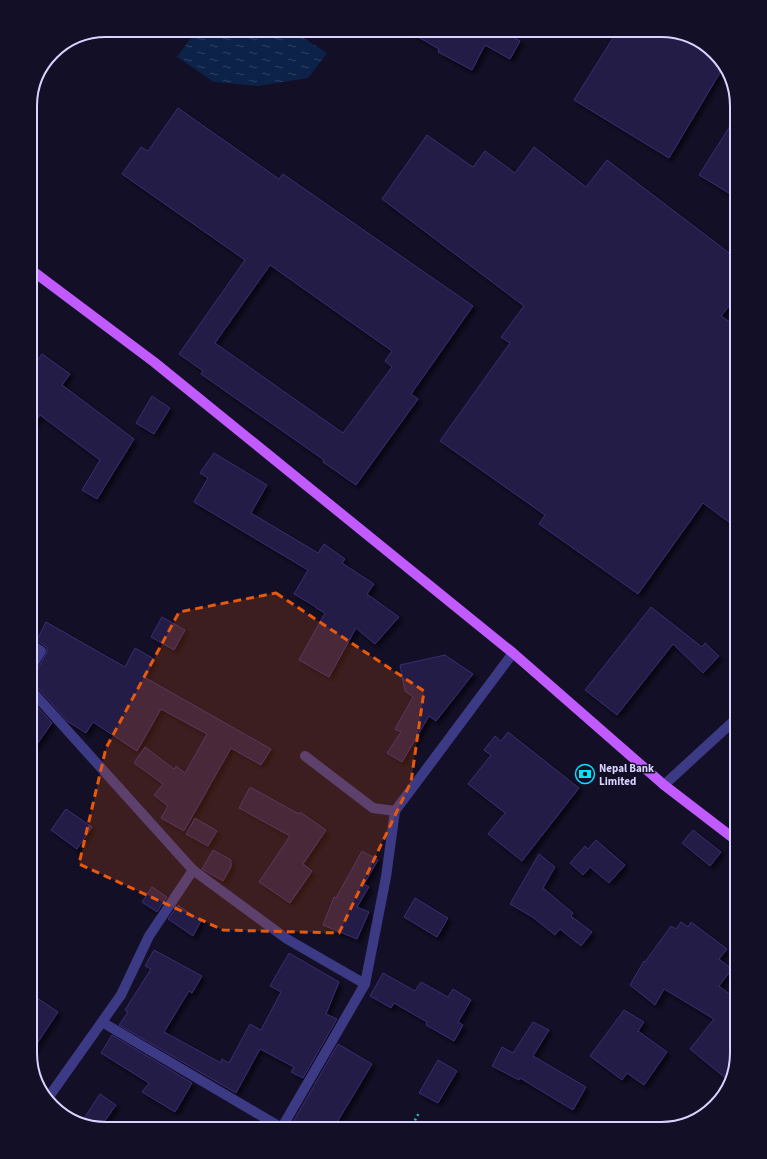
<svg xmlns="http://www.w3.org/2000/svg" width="767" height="1159" viewBox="0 0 767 1159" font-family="'Source Sans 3',sans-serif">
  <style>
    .water { fill: url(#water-ripples) }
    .building { fill: #241b47; stroke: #3b2d73; fill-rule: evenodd; filter: url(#shadow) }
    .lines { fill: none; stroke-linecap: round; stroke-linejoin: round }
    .path { stroke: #2fb8b0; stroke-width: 2.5; stroke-dasharray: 2 3; stroke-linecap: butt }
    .minor { stroke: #3d3a85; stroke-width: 10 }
    .major { stroke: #c25bff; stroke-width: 10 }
    .marked { fill: #e8590c; fill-opacity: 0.2; stroke: #e8590c; stroke-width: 3; stroke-dasharray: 8 5; stroke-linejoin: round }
    .labels { text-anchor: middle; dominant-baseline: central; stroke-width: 3; stroke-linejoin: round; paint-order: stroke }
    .poi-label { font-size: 11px; font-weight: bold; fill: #d9d4ff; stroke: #130f26; text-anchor: start }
    .rim { fill: none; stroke: #d9d4ff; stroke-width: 2 }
  </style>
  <defs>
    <pattern id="water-ripples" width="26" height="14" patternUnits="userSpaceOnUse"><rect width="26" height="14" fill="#0c2248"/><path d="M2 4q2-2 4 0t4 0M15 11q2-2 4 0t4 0" fill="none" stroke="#2f4163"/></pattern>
    <filter id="shadow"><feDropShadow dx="3.5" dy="3.5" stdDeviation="2" flood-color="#0009"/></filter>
  </defs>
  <rect width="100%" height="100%" fill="#130f26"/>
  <!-- water -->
  <path class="water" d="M 197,30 L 291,30 L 327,53 L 308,78 L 258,86 L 214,82 L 177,57 Z"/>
  <!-- building -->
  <g class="building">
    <path d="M 406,30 L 500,30 L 520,41 L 510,59 L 485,45 L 472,70 L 438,52 L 439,49 Z"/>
    <path d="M 618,30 L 665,30 L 703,43 L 724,66 L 669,158 L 574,100 Z"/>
    <path d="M 178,108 L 279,179 L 283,174 L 473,306 L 411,394 L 418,399 L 356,485 L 323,462 L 324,460 L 201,374 L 203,371 L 179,354 L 245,260 L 122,174 L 141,147 L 148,151 ZM 270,265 L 392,351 L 385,361 L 392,367 L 343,433 L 215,343 Z"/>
    <path d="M 737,115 L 737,198 L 699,175 Z"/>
    <path d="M 427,135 L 473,167 L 485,151 L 515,173 L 534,147 L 586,187 L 607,160 L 737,259 L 737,296 L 721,316 L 737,327 L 737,528 L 703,503 L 638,594 L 539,524 L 545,515 L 440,441 L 510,343 L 501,337 L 524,306 L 382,199 Z"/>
    <path d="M 42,354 L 70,374 L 62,385 L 134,439 L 97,499 L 82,490 L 100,460 L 40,415 L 30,429 L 30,371 Z"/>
    <path d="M 152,396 L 170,408 L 154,434 L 136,423 Z"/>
    <path d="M 214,453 L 267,485 L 251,513 L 318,553 L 324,544 L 345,559 L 342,563 L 374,584 L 367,594 L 399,617 L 375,644 L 356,628 L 329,677 L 299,660 L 325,613 L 316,608 L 316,607 L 294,594 L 308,570 L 194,502 L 208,478 L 200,473 Z"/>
    <path d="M 651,607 L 702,647 L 705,643 L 719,656 L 703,673 L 673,644 L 617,715 L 585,690 Z"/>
    <path d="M 162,617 L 185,630 L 174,650 L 151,637 Z"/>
    <path d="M 46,622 L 125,667 L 135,648 L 154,659 L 144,677 L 271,749 L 261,765 L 231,748 L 184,831 L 161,818 L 168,806 L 154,795 L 163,784 L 134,763 L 145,747 L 174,769 L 176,766 L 185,773 L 207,734 L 161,709 L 137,751 L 93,722 L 86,733 L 67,721 L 35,685 L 30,683 L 30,675 L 36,672 L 47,652 L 47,648 L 45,646 L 37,640 Z"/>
    <path d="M 445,655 L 473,674 L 436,721 L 429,716 L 402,762 L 387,753 L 401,732 L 395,729 L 413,697 L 405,691 L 400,665 Z"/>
    <path d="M 30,699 L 52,723 L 30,754 Z"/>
    <path d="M 508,732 L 579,788 L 522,861 L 488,834 L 505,813 L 468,784 L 491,755 L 484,750 L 495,736 L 501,741 Z"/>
    <path d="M 250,787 L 299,814 L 300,812 L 326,830 L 303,864 L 312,871 L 290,903 L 259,882 L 290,836 L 239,808 Z"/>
    <path d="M 66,809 L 92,827 L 77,849 L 51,830 Z"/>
    <path d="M 195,818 L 217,831 L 208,846 L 186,834 Z"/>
    <path d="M 693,830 L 721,852 L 710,866 L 682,843 Z"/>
    <path d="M 596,840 L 625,865 L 609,883 L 590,867 L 583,875 L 570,863 L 585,846 L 588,849 Z"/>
    <path d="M 213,850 L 231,860 L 231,867 L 223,881 L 202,869 Z"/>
    <path d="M 362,851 L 378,860 L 364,884 L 369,887 L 357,907 L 369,912 L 357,939 L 323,925 L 334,897 L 336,898 Z"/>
    <path d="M 539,854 L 555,867 L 543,888 L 573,913 L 571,916 L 592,932 L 581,946 L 560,929 L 555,935 L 534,918 L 510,904 Z"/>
    <path d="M 152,887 L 167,897 L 157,912 L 142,902 Z"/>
    <path d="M 415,898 L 448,918 L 437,937 L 404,917 Z"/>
    <path d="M 178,905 L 201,921 L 193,936 L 168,919 Z"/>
    <path d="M 681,922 L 688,927 L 691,922 L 727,949 L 719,959 L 732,969 L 719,986 L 737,1000 L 737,1053 L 729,1081 L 690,1049 L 714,1019 L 664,989 L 655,1005 L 630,985 L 644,961 L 645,962 L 671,926 L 676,929 Z"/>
    <path d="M 154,950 L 202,976 L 192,993 L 189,991 L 164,1032 L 221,1063 L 222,1059 L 229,1063 L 250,1024 L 261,1030 L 281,992 L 270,986 L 289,953 L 339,982 L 326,1014 L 337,1019 L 303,1078 L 291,1072 L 294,1067 L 260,1049 L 236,1093 L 119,1025 L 128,1012 L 125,1010 L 151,969 L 145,966 Z"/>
    <path d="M 383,973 L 415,991 L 421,982 L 448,997 L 453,989 L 471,1000 L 458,1022 L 463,1025 L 454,1041 L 426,1025 L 427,1022 L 394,1003 L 391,1008 L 370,996 Z"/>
    <path d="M 30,993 L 58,1012 L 30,1054 Z"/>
    <path d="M 624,1010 L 644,1022 L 638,1031 L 667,1052 L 644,1085 L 627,1073 L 622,1080 L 590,1056 Z"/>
    <path d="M 533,1022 L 549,1030 L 533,1056 L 586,1087 L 573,1110 L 520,1078 L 519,1080 L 492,1066 L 502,1047 L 513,1053 Z"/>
    <path d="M 112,1035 L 192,1083 L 175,1112 L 142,1092 L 149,1083 L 101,1053 Z"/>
    <path d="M 338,1044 L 372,1064 L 333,1129 L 289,1129 Z"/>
    <path d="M 438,1060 L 457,1071 L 438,1103 L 419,1093 Z"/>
    <path d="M 100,1094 L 116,1105 L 100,1128 L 81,1123 Z"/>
  </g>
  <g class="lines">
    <!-- path -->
    <path class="path" d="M 410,1129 L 419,1113"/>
    <!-- minor -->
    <g class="minor">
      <path d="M 30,283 L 38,275"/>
      <path d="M 30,669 L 41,651 L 30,644"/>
      <path d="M 30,689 L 193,870 L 287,939 L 365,984"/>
      <path d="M 305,756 L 373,808 L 395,811"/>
      <path d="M 664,785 L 737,718"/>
      <path d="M 102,1022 L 282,1128"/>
      <path d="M 48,1098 L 121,995 L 149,936 L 193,870"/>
      <path d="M 281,1129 L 365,984 L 386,877 L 395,811 L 513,653"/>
    </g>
    <!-- major -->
    <path class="major" d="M 30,269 L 154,362 L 513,653 L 664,785 L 737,841"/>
  </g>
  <!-- marked area -->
  <path class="marked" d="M 276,593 L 424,691 L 411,782 L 339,933 L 223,930 L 79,864 L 106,748 L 179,612 Z"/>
  <!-- icons -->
  <defs>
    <symbol id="bank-ring" viewBox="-11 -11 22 22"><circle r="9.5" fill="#130f26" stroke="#00e5ff" stroke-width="1.5"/><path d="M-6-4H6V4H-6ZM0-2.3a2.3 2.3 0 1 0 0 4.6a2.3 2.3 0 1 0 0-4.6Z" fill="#00e5ff"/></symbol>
  </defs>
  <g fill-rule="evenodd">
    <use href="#bank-ring" x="574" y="763" width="22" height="22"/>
  </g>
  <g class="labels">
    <!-- poi labels -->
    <g class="poi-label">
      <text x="599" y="768">Nepal Bank<tspan x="599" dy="13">Limited</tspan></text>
    </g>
  </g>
  <!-- crop -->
  <path d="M0 0H767V1159H0ZM106 37H661A69 69 0 0 1 730 106V1053A69 69 0 0 1 661 1122H106A69 69 0 0 1 37 1053V106A69 69 0 0 1 106 37Z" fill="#130f26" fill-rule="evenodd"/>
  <path class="rim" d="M106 37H661A69 69 0 0 1 730 106V1053A69 69 0 0 1 661 1122H106A69 69 0 0 1 37 1053V106A69 69 0 0 1 106 37Z"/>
</svg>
